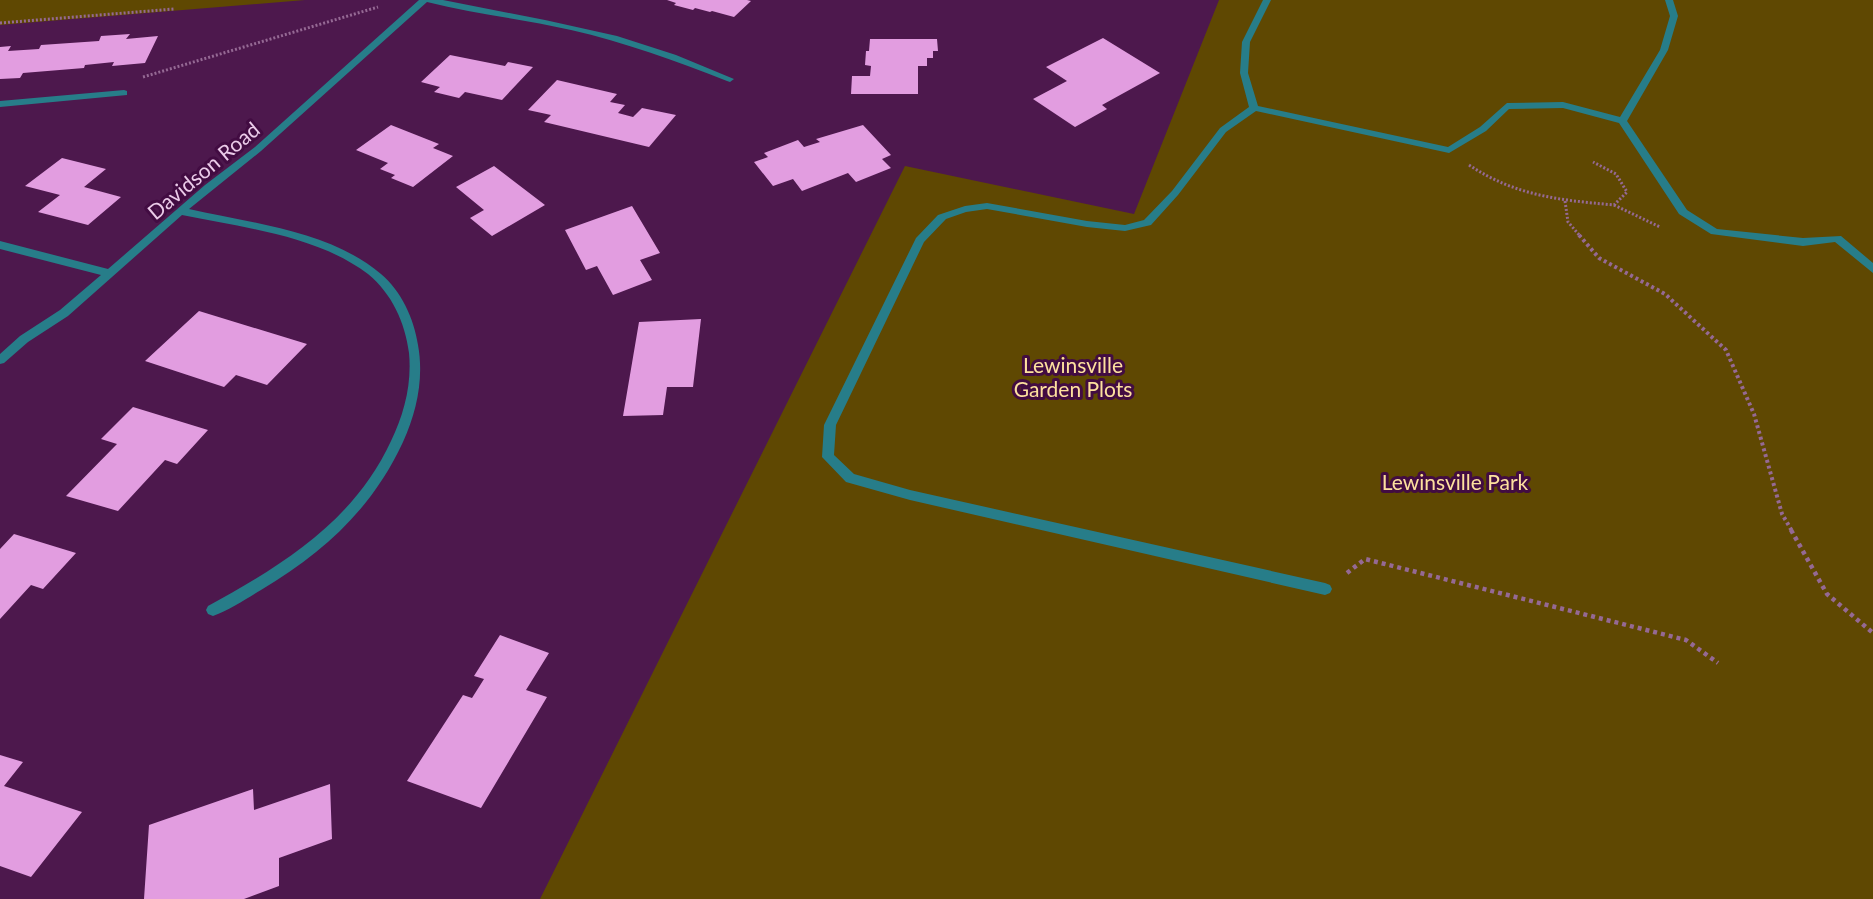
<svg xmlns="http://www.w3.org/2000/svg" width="1873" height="899" viewBox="0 0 1873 899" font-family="Lato,sans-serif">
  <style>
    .green { fill: #5f4802 }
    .building { fill: #e29de0 }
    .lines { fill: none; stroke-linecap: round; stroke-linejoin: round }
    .path-far2 { stroke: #956994; stroke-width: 3; stroke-dasharray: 2 2; stroke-linecap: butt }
    .path-far1 { stroke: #956994; stroke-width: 4; stroke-dasharray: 3 3; stroke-linecap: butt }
    .path { stroke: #956994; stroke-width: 4.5; stroke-dasharray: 4 4; stroke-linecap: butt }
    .lane { fill: #277d89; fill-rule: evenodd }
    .street { fill: #277d89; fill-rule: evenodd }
    .labels { text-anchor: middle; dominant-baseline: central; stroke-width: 6; stroke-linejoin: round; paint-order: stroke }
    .street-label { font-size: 21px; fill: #ebcbe9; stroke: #420c42 }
    .park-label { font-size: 21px; fill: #fde19e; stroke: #420c42 }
  </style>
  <rect width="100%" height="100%" fill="#4d184d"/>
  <!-- green -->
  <g class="green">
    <path d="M 0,0 L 305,0 L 0,25 Z"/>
    <path d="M 1219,0 L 1873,0 L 1873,899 L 540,899 L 905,166 L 1134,214 Z"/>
  </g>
  <!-- building -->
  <g class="building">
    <path d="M 667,0 L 747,0 L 751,1 L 734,17 L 712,11 L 710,12 L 695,8 L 693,10 L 674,5 L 676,3 Z"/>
    <path d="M 130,34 L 126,39 L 158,36 L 145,63 L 112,66 L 114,62 L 85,65 L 84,68 L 23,73 L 20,78 L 0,79 L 0,47 L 11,46 L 8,51 L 39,49 L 41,45 L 99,41 L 101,36 Z"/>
    <path d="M 1103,38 L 1160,73 L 1102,105 L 1107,109 L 1075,127 L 1033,99 L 1067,81 L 1046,67 Z"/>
    <path d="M 870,39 L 937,39 L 938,51 L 933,51 L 933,58 L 927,58 L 927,66 L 918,66 L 918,94 L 851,94 L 852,76 L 870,76 L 871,66 L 865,65 L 866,51 L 869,51 Z"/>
    <path d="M 450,55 L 505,66 L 508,62 L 533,67 L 502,100 L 465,92 L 459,98 L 434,92 L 440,87 L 421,82 Z"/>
    <path d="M 557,80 L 617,94 L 610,102 L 625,105 L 618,113 L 633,117 L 642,108 L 676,115 L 649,147 L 544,122 L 551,115 L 528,110 Z"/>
    <path d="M 391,125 L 439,144 L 433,148 L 453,156 L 413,187 L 391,178 L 395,175 L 380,169 L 388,163 L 356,150 Z"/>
    <path d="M 863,125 L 891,155 L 882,159 L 891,168 L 856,182 L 848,173 L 802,191 L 793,179 L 773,186 L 754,162 L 768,157 L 764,153 L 798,140 L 804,147 L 820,142 L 816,139 Z"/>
    <path d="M 62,158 L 106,169 L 84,187 L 121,197 L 88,225 L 38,212 L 60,195 L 25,186 Z"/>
    <path d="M 494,166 L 545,205 L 492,236 L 470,218 L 484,210 L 456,187 Z"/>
    <path d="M 632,206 L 660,253 L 640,260 L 652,280 L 613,295 L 597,266 L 586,270 L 565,230 Z"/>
    <path d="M 199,311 L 307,344 L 267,385 L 236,375 L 224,387 L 145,361 Z"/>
    <path d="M 701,319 L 693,387 L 667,387 L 663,415 L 623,416 L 639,322 Z"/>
    <path d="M 133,407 L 208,430 L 177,464 L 165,460 L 118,511 L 66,496 L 117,444 L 101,439 Z"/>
    <path d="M 14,534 L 76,553 L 43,589 L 31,585 L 0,619 L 0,549 Z"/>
    <path d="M 500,635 L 549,653 L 526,690 L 547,697 L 481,808 L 407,781 L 463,695 L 472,698 L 484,679 L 474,676 Z"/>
    <path d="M 0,755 L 23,762 L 4,786 L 82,812 L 31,877 L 0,866 Z"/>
    <path d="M 330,784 L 332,839 L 279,858 L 279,886 L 244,899 L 144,899 L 149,825 L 253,789 L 254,810 Z"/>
  </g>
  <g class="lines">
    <!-- path-far2 -->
    <g class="path-far2">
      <path d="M 0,23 L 174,9"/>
      <path d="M 143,77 L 378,7"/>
      <path d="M 1469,165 C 1516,196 1559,200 1614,205 L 1627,192 L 1616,174 L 1593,162"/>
      <path d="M 1565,201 L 1568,222 L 1581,237"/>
      <path d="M 1614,205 L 1660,227"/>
    </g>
    <!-- path-far1 -->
    <path class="path-far1" d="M 1579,235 L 1599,258 L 1665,294 L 1726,350 L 1754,414 L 1782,514 L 1792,531"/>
    <!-- path -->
    <g class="path">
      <path d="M 1791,530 L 1827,594 L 1873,633"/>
      <path d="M 1347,573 L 1365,559 L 1686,640 L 1718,663"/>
    </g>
    <!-- lane -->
    <path class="lane" d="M 1263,0 L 1271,0 L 1250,42 L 1248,73 L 1258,106 L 1448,147 L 1480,127 L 1507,103 L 1563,102 L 1620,117 L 1660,50 L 1670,16 L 1665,0 L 1673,0 L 1678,16 L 1668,50 L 1627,121 L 1687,210 L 1717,229 L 1803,238 L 1841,236 L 1873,263 L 1873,273 L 1835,242 L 1803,246 L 1711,234 L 1679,214 L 1619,123 L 1563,108 L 1509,109 L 1486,131 L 1449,153 L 1256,111 L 1226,132 L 1178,195 L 1151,225 L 1125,231 L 1087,227 L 987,209 L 966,212 L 946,219 L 924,242 L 836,425 L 834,455 L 854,474 L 910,490 L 1325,583 L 1330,585 L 1332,589 L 1330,593 L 1325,595 L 910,500 L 846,482 L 822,457 L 824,425 L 916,238 L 938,215 L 965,206 L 987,203 L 1087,221 L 1125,225 L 1144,220 L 1172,191 L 1220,128 L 1249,107 L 1240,73 L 1242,42 Z"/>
    <!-- street -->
    <g class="street">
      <path d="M 419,0 L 443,0 L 545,20 L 617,36 L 676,55 L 734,79 L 730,82 L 727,81 C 676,61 624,42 571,30 C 523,19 474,14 427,2 L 261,151 L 189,209 C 250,223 331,231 381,274 C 401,291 414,318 418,345 C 424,378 417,411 403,442 C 372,509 324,552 261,590 C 246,599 230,610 213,616 L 208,614 L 206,610 L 208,606 C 283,565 354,521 391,441 C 404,414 412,384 409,353 C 405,322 392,294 368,274 C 316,235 244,228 182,215 L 68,316 L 28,342 L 4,363 L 0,364 L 0,354 L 20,336 L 60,310 L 101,275 L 0,249 L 0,241 L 108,269 L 205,185 L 255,147 Z"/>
      <path d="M 124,90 L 127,91 L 127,95 L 0,107 L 0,101 Z"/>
    </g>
  </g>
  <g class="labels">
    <!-- street labels -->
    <g class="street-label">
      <text transform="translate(203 170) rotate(-40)">Davidson Road</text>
    </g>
    <!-- park labels -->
    <g class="park-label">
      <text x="1073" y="364">Lewinsville<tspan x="1073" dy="24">Garden Plots</tspan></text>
      <text x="1455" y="481">Lewinsville Park</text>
    </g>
  </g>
</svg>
